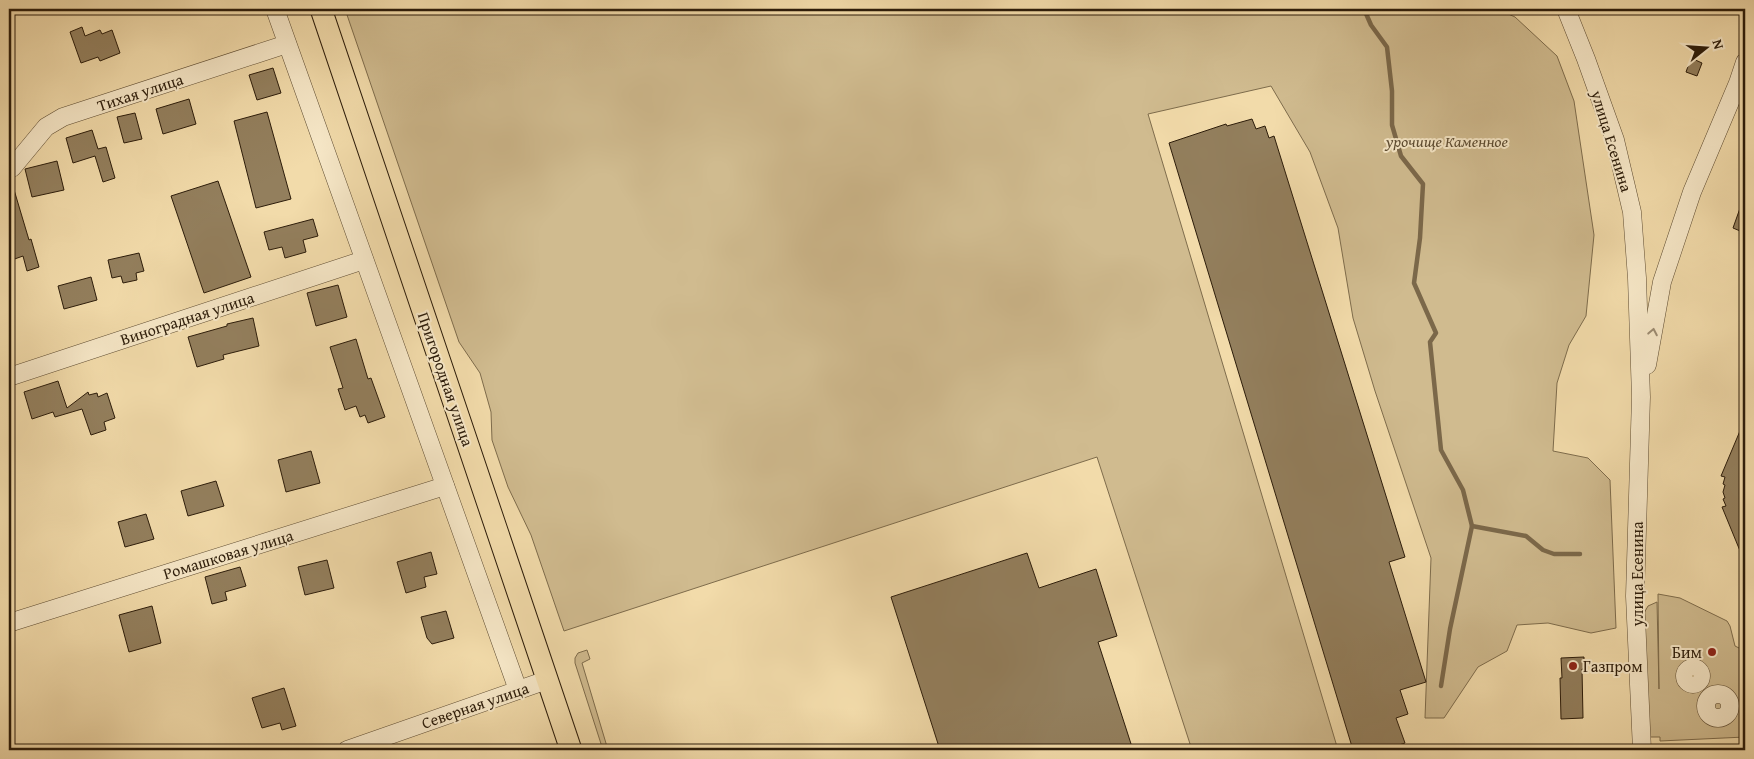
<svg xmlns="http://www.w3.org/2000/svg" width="1754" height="759" viewBox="0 0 1754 759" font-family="'Gentium Book Plus',serif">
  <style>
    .green { fill: #d0bb8f; stroke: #7e6c4c }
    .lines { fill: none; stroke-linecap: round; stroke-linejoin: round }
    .stream { stroke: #7b684a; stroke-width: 4.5 }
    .building { fill: #937f5d; stroke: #2c1c0a }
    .minor-casing { stroke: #5e4c32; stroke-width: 19 }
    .major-casing { stroke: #2c1c0a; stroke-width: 23 }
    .minor { stroke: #f7e8c8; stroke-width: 18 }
    .major { stroke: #f2dbaa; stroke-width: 21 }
    .oneway { stroke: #9c8c72 }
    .poi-dot { fill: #8f2418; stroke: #f7e8c8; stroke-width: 2 }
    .labels { text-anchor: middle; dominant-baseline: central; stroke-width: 4; stroke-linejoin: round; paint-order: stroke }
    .street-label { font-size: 16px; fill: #2c1c0a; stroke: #f7e8c8 }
    .park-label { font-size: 16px; font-style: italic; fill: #5d4c32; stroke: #f7e8c8 }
    .poi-label { font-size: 16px; fill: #2c1c0a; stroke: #f7e8c8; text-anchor: end }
  </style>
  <rect width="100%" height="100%" fill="#f2dbaa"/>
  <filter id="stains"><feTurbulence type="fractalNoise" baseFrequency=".004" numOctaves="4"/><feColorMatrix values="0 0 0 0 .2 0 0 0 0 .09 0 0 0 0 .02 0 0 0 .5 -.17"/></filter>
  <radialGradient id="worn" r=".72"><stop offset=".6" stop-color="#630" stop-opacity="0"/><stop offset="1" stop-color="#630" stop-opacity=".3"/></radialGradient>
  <!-- green -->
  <g class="green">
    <path d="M 345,9 L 1497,9 L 1515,17 L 1557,56 L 1574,101 L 1594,235 L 1586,316 L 1569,345 L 1557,383 L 1553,451 L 1588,458 L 1610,480 L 1616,628 L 1591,633 L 1548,623 L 1517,625 L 1507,651 L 1478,667 L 1444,718 L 1425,718 L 1431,558 L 1375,391 L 1353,318 L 1338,228 L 1310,152 L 1271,86 L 1148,114 L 1338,750 L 1192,750 L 1097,457 L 564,631 L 531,535 L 508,487 L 492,440 L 491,412 L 480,373 L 459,342 Z"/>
    <path d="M 1658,594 L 1680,598 L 1727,621 L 1730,626 L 1735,646 L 1745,651 L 1745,737 L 1660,741 L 1660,737 L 1646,737 L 1643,615 L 1648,606 L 1657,602 L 1659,689 Z"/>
    <path d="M 587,650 L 590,659 L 582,663 L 608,750 L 603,750 L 575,663 L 575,658 L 578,653 Z"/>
  </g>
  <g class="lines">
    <!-- stream -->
    <g class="stream">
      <path d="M 1364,9 L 1371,25 L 1387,47 L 1392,91 L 1392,125 L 1401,156 L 1423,184 L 1420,238 L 1414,283 L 1436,333 L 1430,342 L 1441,450 L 1463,490 L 1472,526 L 1450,629 L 1441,686"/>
      <path d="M 1472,526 L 1526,536 L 1543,550 L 1554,554 L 1580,554"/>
    </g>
  </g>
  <!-- building -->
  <g class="building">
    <path d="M 82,27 L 85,36 L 100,30 L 102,34 L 112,30 L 120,53 L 100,61 L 98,57 L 81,63 L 70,32 Z"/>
    <path d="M 1691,58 L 1702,63 L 1697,76 L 1686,72 Z"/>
    <path d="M 273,68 L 281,93 L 257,100 L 249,75 Z"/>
    <path d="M 189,99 L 196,124 L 163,134 L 156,109 Z"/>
    <path d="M 267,112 L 291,199 L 256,208 L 234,121 Z"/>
    <path d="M 135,113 L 142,139 L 124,143 L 117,117 Z"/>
    <path d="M 1252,119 L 1256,129 L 1265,126 L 1269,138 L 1274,136 L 1405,557 L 1389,562 L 1426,682 L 1400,690 L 1408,714 L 1396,718 L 1405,743 L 1383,750 L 1353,750 L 1169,143 L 1226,124 L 1227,126 Z"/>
    <path d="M 92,130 L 98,149 L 106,147 L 115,178 L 103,182 L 95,156 L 73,163 L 66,138 Z"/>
    <path d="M 57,161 L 64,190 L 32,197 L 25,169 Z"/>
    <path d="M 218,181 L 251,277 L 204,293 L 171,196 Z"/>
    <path d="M 9,183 L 12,183 L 29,240 L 31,239 L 39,267 L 27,271 L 23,256 L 9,261 Z"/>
    <path d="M 1744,197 L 1745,197 L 1745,233 L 1733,228 Z"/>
    <path d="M 313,219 L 318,236 L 303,240 L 306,252 L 285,258 L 282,247 L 269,250 L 264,232 Z"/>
    <path d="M 139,253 L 144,271 L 136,273 L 137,280 L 123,283 L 121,276 L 112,278 L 108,260 Z"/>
    <path d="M 91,277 L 97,300 L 64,309 L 58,286 Z"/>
    <path d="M 338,285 L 347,317 L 316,326 L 307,293 Z"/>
    <path d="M 253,318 L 259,346 L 223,355 L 224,359 L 197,367 L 188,337 L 227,326 L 227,324 Z"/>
    <path d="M 356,339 L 368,379 L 371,378 L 385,417 L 368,423 L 365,415 L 360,417 L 356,406 L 345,410 L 338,389 L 343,388 L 330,347 Z"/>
    <path d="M 58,381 L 67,408 L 88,392 L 89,395 L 97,393 L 98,397 L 107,393 L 115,418 L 104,422 L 106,430 L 91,435 L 82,409 L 55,417 L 53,412 L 32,419 L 24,392 Z"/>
    <path d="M 1745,419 L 1745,563 L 1722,507 L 1726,506 L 1723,499 L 1725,498 L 1723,492 L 1725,485 L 1723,484 L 1725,477 L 1721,476 Z"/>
    <path d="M 311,451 L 320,483 L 286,492 L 278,460 Z"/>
    <path d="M 216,481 L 224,506 L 188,516 L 181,491 Z"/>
    <path d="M 146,514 L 154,539 L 125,547 L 118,522 Z"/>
    <path d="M 431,552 L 437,574 L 424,577 L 426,587 L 406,593 L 397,562 Z"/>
    <path d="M 1027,553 L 1039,588 L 1096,569 L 1117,636 L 1098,642 L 1133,750 L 940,750 L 891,597 Z"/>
    <path d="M 327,560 L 334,588 L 305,595 L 298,567 Z"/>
    <path d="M 240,567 L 246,586 L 225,592 L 227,600 L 212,604 L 205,577 Z"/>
    <path d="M 152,606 L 161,643 L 129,652 L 119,615 Z"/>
    <path d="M 446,611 L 454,638 L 432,644 L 427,638 L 421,617 Z"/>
    <path d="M 1584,657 L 1584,669 L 1582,669 L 1583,718 L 1561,719 L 1560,678 L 1562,678 L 1561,658 Z"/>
    <path d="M 284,688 L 296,726 L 282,730 L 280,723 L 262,728 L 252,698 Z"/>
  </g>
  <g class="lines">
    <defs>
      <g id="minor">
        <path d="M 275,9 L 518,690"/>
        <path d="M 1566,9 L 1586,59 L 1615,140 L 1632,212 L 1637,278 L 1641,397 L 1635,596 L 1642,750"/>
        <path d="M 12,168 L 46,127 L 63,117 L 287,44"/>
        <path d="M 1647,365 L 1662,282 L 1692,192 L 1738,83 L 1745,62"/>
        <path d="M 9,377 L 364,260"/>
        <path d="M 12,622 L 445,486"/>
        <circle cx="1693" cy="676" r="8"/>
        <circle cx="1718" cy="706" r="12"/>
        <path d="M 347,750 L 547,680"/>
      </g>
      <path id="major" d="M 321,9 L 571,750"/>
    </defs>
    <!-- minor casing -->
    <use href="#minor" class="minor-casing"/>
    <!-- major casing -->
    <use href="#major" class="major-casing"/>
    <!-- minor -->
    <use href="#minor" class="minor"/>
    <!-- major -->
    <use href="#major" class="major"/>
  </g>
  <!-- one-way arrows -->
  <defs><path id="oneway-chevron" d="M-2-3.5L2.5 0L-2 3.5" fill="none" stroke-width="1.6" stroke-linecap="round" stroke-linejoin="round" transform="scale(1.25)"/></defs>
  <use class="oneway" href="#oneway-chevron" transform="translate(1653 332) rotate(-79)"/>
  <!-- markers -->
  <g class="poi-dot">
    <circle cx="1712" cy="652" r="5"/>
    <circle cx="1573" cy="666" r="5"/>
  </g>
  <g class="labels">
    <!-- street labels -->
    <g class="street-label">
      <text transform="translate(140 92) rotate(-18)">Тихая улица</text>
      <text transform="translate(1612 141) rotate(73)">улица Есенина</text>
      <text transform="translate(187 318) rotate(-18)">Виноградная улица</text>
      <text transform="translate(446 379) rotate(71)">Пригородная улица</text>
      <text transform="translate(228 554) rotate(-17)">Ромашковая улица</text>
      <text transform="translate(1637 574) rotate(-90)">улица Есенина</text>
      <text transform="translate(475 705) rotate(-19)">Северная улица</text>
    </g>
    <!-- park labels -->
    <g class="park-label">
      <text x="1447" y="141">урочище Каменное</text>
    </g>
    <!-- poi labels -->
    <g class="poi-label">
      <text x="1702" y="652">Бим</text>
      <text x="1583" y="666" text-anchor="start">Газпром</text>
    </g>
  </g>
  <!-- margin -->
  <rect width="1754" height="759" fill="none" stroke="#f2dbaa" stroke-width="30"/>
  <rect x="10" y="10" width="1734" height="739" fill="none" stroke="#2c1c0a" stroke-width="2.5"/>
  <rect x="15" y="15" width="1724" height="729" fill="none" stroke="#2c1c0a"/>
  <!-- north arrow -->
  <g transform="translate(1706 48) rotate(73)" stroke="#f7e8c8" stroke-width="4" paint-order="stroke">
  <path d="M0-4L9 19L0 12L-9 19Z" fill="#2c1c0a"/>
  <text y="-8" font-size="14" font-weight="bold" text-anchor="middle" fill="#2c1c0a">N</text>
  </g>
  <rect width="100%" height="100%" filter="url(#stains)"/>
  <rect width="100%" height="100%" fill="url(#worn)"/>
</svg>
